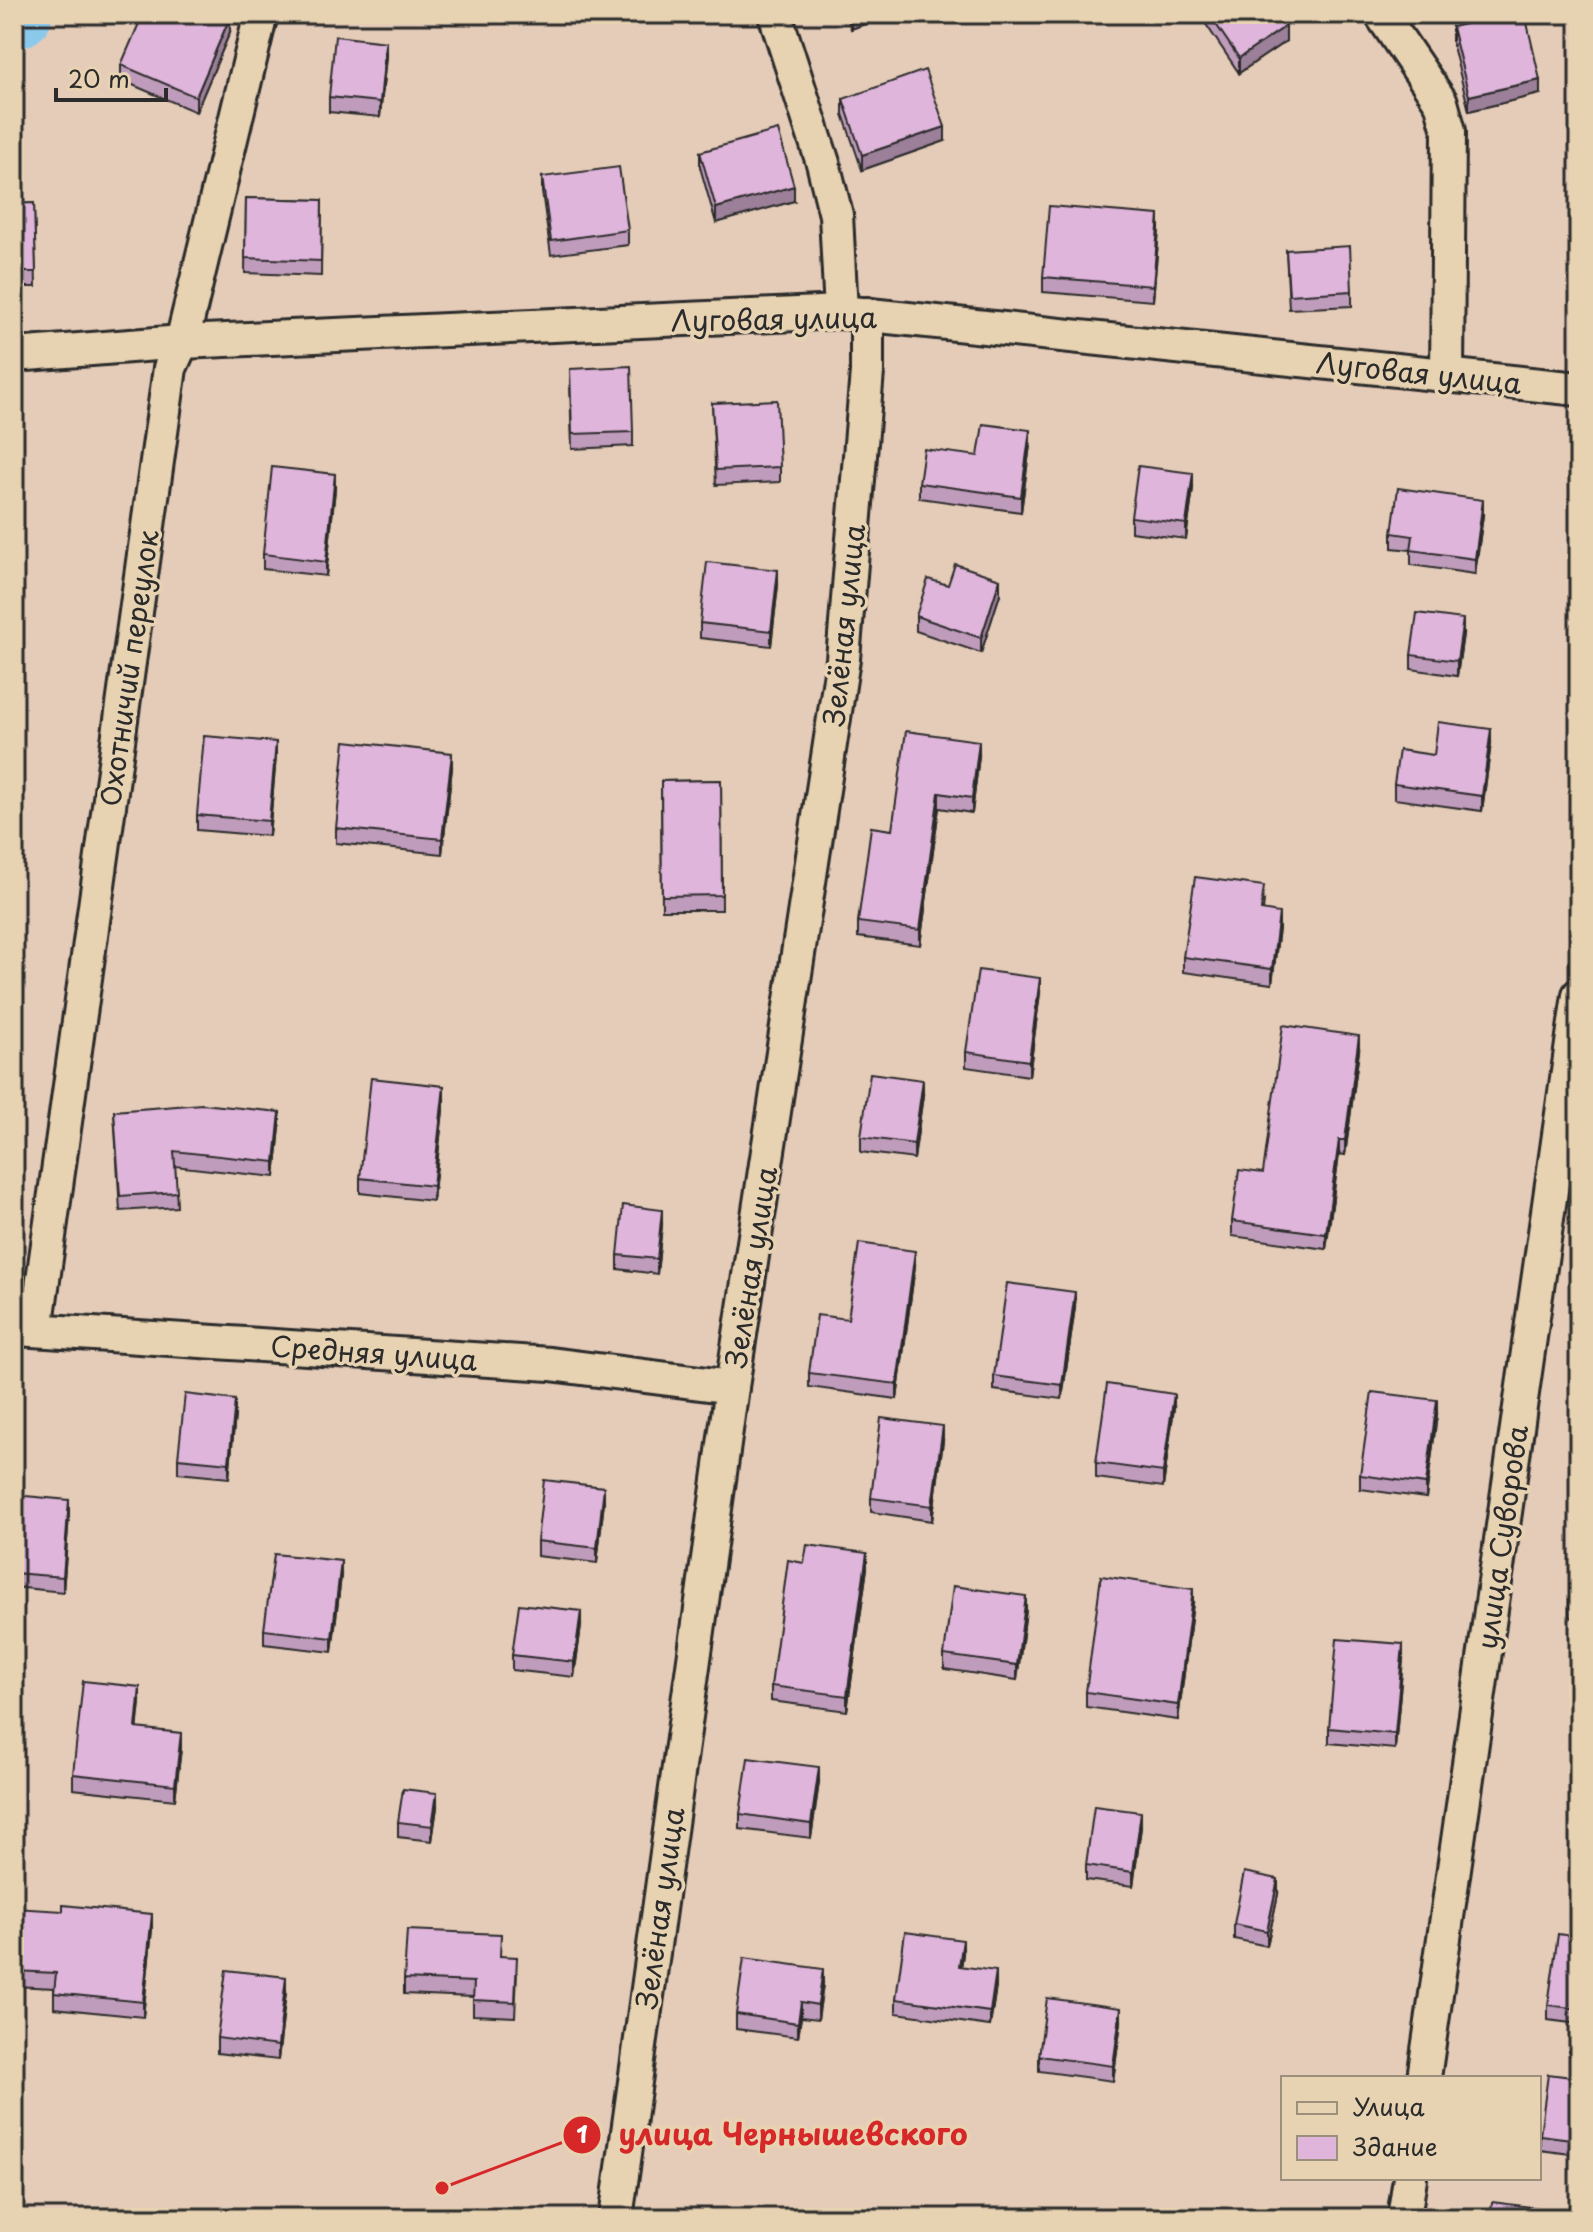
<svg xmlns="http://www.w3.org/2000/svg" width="1593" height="2232" viewBox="0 0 1593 2232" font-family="'Playpen Sans',sans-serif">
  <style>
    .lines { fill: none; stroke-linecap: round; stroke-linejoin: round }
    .river { stroke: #8bc9eb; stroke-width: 66 }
    .street-casing { stroke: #2b2b2b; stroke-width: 38 }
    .street { stroke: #e7d2b1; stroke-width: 32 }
    .wall { fill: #c09cbc; stroke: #2b2b2b; stroke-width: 2 }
    .shaded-wall { fill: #9c7f99; stroke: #2b2b2b; stroke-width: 2 }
    .building { fill: #dfb5db; stroke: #2b2b2b; stroke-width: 2 }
    .labels { text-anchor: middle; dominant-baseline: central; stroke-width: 7; stroke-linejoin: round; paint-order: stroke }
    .street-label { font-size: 28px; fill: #2b2b2b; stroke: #e7d2b1 }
    .leader { fill: none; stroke: #d62828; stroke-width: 3 }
    .callout-dot { fill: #d62828; stroke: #e7d2b1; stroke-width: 3 }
    .mark-label { font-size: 24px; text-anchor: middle; font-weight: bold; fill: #fff }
    .callout-label { font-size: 30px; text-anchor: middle; font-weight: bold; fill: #d62828; stroke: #e7d2b1; stroke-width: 7; stroke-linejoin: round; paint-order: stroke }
  </style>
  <rect width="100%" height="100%" fill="#e5ccb9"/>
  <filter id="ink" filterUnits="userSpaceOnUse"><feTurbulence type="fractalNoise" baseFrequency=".0125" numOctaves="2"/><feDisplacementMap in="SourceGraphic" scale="16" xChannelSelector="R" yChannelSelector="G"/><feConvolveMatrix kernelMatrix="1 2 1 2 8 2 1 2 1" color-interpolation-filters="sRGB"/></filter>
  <g filter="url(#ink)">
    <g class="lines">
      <!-- river -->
      <path class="river" d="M 14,16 L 19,14"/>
      <defs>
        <g id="street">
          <path d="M 775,14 L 823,163 L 836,215 L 841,312"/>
          <path d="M 1381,14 L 1441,102 L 1449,131 L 1447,376"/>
          <path d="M 14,355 L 182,342 L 841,312 L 1579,389"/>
          <path d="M 17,1329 L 550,1364 L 732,1387"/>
          <path d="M 36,1330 L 170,368 L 182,342 L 261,14"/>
          <path d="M 1424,2078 L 1579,995"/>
          <path d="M 616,2218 L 732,1387 L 843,659 L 867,372 L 867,314"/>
          <path d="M 1404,2218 L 1410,2178"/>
        </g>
      </defs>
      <!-- street casing -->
      <use href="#street" class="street-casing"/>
      <!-- street -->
      <use href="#street" class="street"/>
    </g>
    <!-- wall -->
    <g class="wall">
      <path d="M 846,14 L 893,14 L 851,29 Z"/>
      <path d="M 1199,14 L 1277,14 L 1286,41 L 1239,73 Z"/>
      <path d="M 1452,27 L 1540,94 L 1469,111 L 1452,42 Z"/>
      <path d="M 230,32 L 196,112 L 121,80 L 121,65 Z"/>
      <path d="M 386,56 L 380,117 L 329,112 L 329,97 Z"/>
      <path d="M 843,99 L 945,141 L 862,170 L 843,114 Z"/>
      <path d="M 700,152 L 794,201 L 716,223 L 700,167 Z"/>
      <path d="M 542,177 L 628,230 L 628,245 L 551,255 L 542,192 Z"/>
      <path d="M 246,198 L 322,200 L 321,276 L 245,273 Z"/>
      <path d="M 34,203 L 36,287 L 14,287 L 14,204 Z"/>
      <path d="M 1159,229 L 1153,301 L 1043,292 L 1043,277 Z"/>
      <path d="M 1286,250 L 1352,291 L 1352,306 L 1289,309 Z"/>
      <path d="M 570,383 L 633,432 L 633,446 L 572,449 Z"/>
      <path d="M 712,403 L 780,467 L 780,482 L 716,485 Z"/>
      <path d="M 1030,445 L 1021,512 L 919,498 L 919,483 L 978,456 Z"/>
      <path d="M 1193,488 L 1186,539 L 1131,532 L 1131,517 Z"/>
      <path d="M 335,489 L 326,576 L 263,569 L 263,554 Z"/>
      <path d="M 1483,515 L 1475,574 L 1411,565 L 1411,550 L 1392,548 L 1392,533 Z"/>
      <path d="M 778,585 L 771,646 L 700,638 L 700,623 Z"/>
      <path d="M 948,585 L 1000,594 L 981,653 L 916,631 L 916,616 Z"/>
      <path d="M 1463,634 L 1457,676 L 1411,669 L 1411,655 Z"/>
      <path d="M 1491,743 L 1482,811 L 1394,799 L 1394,784 L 1434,755 Z"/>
      <path d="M 276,756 L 269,836 L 197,830 L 197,815 Z"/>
      <path d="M 979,756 L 972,813 L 939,808 L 920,945 L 858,937 L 858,922 L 892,830 Z"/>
      <path d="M 452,768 L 442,854 L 336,843 L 336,828 Z"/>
      <path d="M 721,780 L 722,910 L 662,910 L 661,781 Z"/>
      <path d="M 1264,901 L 1263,911 L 1279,928 L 1272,984 L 1183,972 L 1183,957 Z"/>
      <path d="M 1040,993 L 1029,1076 L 966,1067 L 966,1052 Z"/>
      <path d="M 1359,1051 L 1345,1155 L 1339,1154 L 1326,1249 L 1232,1236 L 1232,1221 L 1263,1173 Z"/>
      <path d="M 923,1095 L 914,1159 L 861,1152 L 861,1137 Z"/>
      <path d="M 444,1101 L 433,1201 L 360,1193 L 360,1178 Z"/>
      <path d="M 114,1111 L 280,1127 L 275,1177 L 175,1166 L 177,1207 L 120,1211 Z"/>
      <path d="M 662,1225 L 657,1274 L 618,1269 L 618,1255 Z"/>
      <path d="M 915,1266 L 897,1399 L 809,1387 L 809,1373 L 848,1319 Z"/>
      <path d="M 1075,1307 L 1062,1399 L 994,1390 L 994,1376 Z"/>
      <path d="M 1174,1408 L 1163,1487 L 1096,1478 L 1096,1463 Z"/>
      <path d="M 235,1415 L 229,1478 L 178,1473 L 178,1458 Z"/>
      <path d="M 1437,1415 L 1426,1498 L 1360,1489 L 1360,1475 Z"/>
      <path d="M 943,1441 L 932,1521 L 871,1512 L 871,1498 Z"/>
      <path d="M 14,1495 L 69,1515 L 63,1592 L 14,1587 Z"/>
      <path d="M 604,1502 L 597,1563 L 537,1556 L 537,1541 Z"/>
      <path d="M 1579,1548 L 1579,1619 L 1569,1617 L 1569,1603 Z"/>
      <path d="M 804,1563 L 867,1568 L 847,1711 L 771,1701 L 771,1686 Z"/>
      <path d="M 341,1576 L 332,1652 L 264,1644 L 264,1630 Z"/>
      <path d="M 1193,1603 L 1178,1720 L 1086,1707 L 1086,1692 Z"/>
      <path d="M 1026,1610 L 1017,1680 L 944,1669 L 944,1655 Z"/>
      <path d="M 581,1626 L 574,1677 L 512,1670 L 512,1655 Z"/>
      <path d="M 1403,1659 L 1395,1749 L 1329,1743 L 1329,1728 Z"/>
      <path d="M 140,1702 L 137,1728 L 181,1748 L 175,1800 L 73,1789 L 73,1774 Z"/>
      <path d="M 819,1782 L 811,1838 L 740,1829 L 740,1814 Z"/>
      <path d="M 437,1807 L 432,1841 L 398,1837 L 398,1822 Z"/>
      <path d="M 1141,1827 L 1133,1886 L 1086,1880 L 1086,1865 Z"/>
      <path d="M 1278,1894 L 1267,1946 L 1234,1939 L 1234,1924 Z"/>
      <path d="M 14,1908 L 152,1929 L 143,2017 L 54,2008 L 54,1988 L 14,1986 Z"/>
      <path d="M 1579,1937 L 1579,2024 L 1548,2020 L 1548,2005 Z"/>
      <path d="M 963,1954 L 961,1967 L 996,1986 L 990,2026 L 896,2013 L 896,1999 Z"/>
      <path d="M 501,1956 L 517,1972 L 515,2017 L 473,2015 L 473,1997 L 404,1994 L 404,1979 Z"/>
      <path d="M 823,1984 L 818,2019 L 801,2017 L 798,2037 L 736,2029 L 736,2014 Z"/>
      <path d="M 286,1992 L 278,2060 L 217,2053 L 217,2038 Z"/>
      <path d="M 1121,2022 L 1113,2081 L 1039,2071 L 1039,2056 Z"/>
      <path d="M 1579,2078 L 1579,2155 L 1540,2150 L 1540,2135 Z"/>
    </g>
    <!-- shaded-wall -->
    <g class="shaded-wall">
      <path d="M 851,14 L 893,14 L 851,29 Z"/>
      <path d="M 230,17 L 230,32 L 196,112 L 196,97 Z"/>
      <path d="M 1286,26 L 1286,41 L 1239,73 L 1239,58 Z"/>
      <path d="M 386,42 L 386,56 L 380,117 L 380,102 Z"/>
      <path d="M 1540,80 L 1540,94 L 1469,111 L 1469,96 Z"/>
      <path d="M 945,127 L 945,141 L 862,170 L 862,155 Z"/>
      <path d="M 794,186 L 794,201 L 716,223 L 716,208 Z"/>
      <path d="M 1159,215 L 1159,229 L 1153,301 L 1153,286 Z"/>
      <path d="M 1030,430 L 1030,445 L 1021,512 L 1021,497 Z"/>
      <path d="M 1193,473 L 1193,488 L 1186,539 L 1186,524 Z"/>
      <path d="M 335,474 L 335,489 L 326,576 L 326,562 Z"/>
      <path d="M 1483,500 L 1483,515 L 1475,574 L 1475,559 Z"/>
      <path d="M 778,570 L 778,585 L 771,646 L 771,631 Z"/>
      <path d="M 1000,579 L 1000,594 L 981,653 L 981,638 Z"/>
      <path d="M 1463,619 L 1463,634 L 1457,676 L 1457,661 Z"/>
      <path d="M 1491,729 L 1491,743 L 1482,811 L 1482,796 Z"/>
      <path d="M 979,741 L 979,756 L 972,813 L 972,798 Z"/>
      <path d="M 276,742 L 276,756 L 269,836 L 269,821 Z"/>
      <path d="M 452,753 L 452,768 L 442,854 L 442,839 Z"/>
      <path d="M 939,793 L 939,808 L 920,945 L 920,930 Z"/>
      <path d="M 1279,913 L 1279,928 L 1272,984 L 1272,969 Z"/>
      <path d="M 1040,978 L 1040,993 L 1029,1076 L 1029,1061 Z"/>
      <path d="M 1359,1036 L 1359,1051 L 1345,1155 L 1345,1140 Z"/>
      <path d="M 923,1080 L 923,1095 L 914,1159 L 914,1144 Z"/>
      <path d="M 444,1086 L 444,1101 L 433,1201 L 433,1186 Z"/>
      <path d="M 280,1112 L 280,1127 L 275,1177 L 275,1162 Z"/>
      <path d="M 1339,1140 L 1339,1154 L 1326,1249 L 1326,1234 Z"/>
      <path d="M 662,1210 L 662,1225 L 657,1274 L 657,1259 Z"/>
      <path d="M 915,1251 L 915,1266 L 897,1399 L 897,1384 Z"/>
      <path d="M 1075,1292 L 1075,1307 L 1062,1399 L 1062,1385 Z"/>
      <path d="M 1174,1394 L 1174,1408 L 1163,1487 L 1163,1472 Z"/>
      <path d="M 235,1400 L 235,1415 L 229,1478 L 229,1463 Z"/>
      <path d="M 1437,1400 L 1437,1415 L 1426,1498 L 1426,1484 Z"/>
      <path d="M 943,1426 L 943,1441 L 932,1521 L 932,1506 Z"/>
      <path d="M 604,1487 L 604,1502 L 597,1563 L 597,1548 Z"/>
      <path d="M 69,1500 L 69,1515 L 63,1592 L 63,1577 Z"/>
      <path d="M 867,1553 L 867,1568 L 847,1711 L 847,1696 Z"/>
      <path d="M 341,1561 L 341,1576 L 332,1652 L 332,1638 Z"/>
      <path d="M 1193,1589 L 1193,1603 L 1178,1720 L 1178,1705 Z"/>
      <path d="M 1026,1596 L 1026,1610 L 1017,1680 L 1017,1665 Z"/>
      <path d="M 581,1611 L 581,1626 L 574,1677 L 574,1662 Z"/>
      <path d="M 1403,1644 L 1403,1659 L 1395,1749 L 1395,1734 Z"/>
      <path d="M 140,1687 L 140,1702 L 136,1743 L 136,1728 Z"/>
      <path d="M 181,1733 L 181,1748 L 175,1800 L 175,1785 Z"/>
      <path d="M 819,1767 L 819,1782 L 811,1838 L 811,1824 Z"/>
      <path d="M 437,1793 L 437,1807 L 432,1841 L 432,1826 Z"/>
      <path d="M 1141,1812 L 1141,1827 L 1133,1886 L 1133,1872 Z"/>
      <path d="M 1278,1879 L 1278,1894 L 1267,1946 L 1267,1931 Z"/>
      <path d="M 152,1914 L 152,1929 L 143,2017 L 143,2002 Z"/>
      <path d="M 963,1940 L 963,1954 L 959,1981 L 959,1966 Z"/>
      <path d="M 823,1969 L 823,1984 L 818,2019 L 818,2005 Z"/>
      <path d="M 996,1971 L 996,1986 L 990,2026 L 990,2012 Z"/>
      <path d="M 286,1977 L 286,1992 L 278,2060 L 278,2046 Z"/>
      <path d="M 801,2002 L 801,2017 L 798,2037 L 798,2023 Z"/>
      <path d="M 1121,2008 L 1121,2022 L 1113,2081 L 1113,2066 Z"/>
    </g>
    <!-- building -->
    <g class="building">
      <path d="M 143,14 L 223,14 L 230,17 L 196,97 L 121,65 Z"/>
      <path d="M 1209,14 L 1277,14 L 1286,26 L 1239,58 Z"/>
      <path d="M 1509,14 L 1525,14 L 1540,80 L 1469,96 L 1452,27 Z"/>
      <path d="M 335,36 L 386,42 L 380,102 L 329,97 Z"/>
      <path d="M 925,70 L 945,127 L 862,155 L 843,99 Z"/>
      <path d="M 778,130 L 794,186 L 716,208 L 700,152 Z"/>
      <path d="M 619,167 L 628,230 L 551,241 L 542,177 Z"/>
      <path d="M 246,198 L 322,200 L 321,261 L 245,258 Z"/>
      <path d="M 34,203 L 36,272 L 14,272 L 14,204 Z"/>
      <path d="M 1049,206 L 1159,215 L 1153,286 L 1043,277 Z"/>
      <path d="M 1350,246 L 1352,291 L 1289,295 L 1286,250 Z"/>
      <path d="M 631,366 L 633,432 L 572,434 L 570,369 Z"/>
      <path d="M 777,400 L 780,467 L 716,470 L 712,403 Z"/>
      <path d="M 983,424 L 1030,430 L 1021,497 L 919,483 L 924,449 L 978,456 Z"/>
      <path d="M 1138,466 L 1193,473 L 1186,524 L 1131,517 Z"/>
      <path d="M 272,467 L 335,474 L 326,562 L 263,554 Z"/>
      <path d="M 1398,488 L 1483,500 L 1475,559 L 1411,550 L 1413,536 L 1392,533 Z"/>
      <path d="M 707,562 L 778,570 L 771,631 L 700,623 Z"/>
      <path d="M 955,564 L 1000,579 L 981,638 L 916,616 L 928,579 L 948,585 Z"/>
      <path d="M 1417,613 L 1463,619 L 1457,661 L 1411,655 Z"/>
      <path d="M 1438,722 L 1491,729 L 1482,796 L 1394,784 L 1399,750 L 1434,755 Z"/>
      <path d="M 906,731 L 979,741 L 972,798 L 939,793 L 920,930 L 858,922 L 871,827 L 892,830 Z"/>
      <path d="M 204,736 L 276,742 L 269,821 L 197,815 Z"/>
      <path d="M 345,741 L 452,753 L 442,839 L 336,828 Z"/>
      <path d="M 721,780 L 722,895 L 662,896 L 661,781 Z"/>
      <path d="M 1195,877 L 1264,886 L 1261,910 L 1279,913 L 1272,969 L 1183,957 Z"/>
      <path d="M 978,970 L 1040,978 L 1029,1061 L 966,1052 Z"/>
      <path d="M 1283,1025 L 1359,1036 L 1345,1140 L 1339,1140 L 1326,1234 L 1232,1221 L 1239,1170 L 1263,1173 Z"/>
      <path d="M 870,1073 L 923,1080 L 914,1144 L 861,1137 Z"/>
      <path d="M 371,1078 L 444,1086 L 433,1186 L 360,1178 Z"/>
      <path d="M 202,1104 L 280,1112 L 275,1162 L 174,1151 L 177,1192 L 120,1196 L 114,1111 Z"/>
      <path d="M 623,1205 L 662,1210 L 657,1259 L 618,1255 Z"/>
      <path d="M 859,1243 L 915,1251 L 897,1384 L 809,1373 L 817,1315 L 848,1319 Z"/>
      <path d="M 1007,1283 L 1075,1292 L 1062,1385 L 994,1376 Z"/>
      <path d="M 1107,1384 L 1174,1394 L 1163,1472 L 1096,1463 Z"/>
      <path d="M 1372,1392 L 1437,1400 L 1426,1484 L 1360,1475 Z"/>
      <path d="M 185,1394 L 235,1400 L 229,1463 L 178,1458 Z"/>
      <path d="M 881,1418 L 943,1426 L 932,1506 L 871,1498 Z"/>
      <path d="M 544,1480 L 604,1487 L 597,1548 L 537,1541 Z"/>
      <path d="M 14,1495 L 69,1500 L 63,1577 L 14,1573 Z"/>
      <path d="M 807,1545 L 867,1553 L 847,1696 L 771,1686 L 788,1560 L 804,1563 Z"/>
      <path d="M 1576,1548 L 1579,1548 L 1579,1604 L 1569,1603 Z"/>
      <path d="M 274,1554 L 341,1561 L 332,1638 L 264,1630 Z"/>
      <path d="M 1101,1576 L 1193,1589 L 1178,1705 L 1086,1692 Z"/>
      <path d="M 953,1586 L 1026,1596 L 1017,1665 L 944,1655 Z"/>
      <path d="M 519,1604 L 581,1611 L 574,1662 L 512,1655 Z"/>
      <path d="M 1337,1639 L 1403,1644 L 1395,1734 L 1329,1728 Z"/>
      <path d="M 83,1681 L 140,1687 L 136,1728 L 181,1733 L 175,1785 L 73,1774 Z"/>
      <path d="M 748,1758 L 819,1767 L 811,1824 L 740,1814 Z"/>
      <path d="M 403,1789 L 437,1793 L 432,1826 L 398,1822 Z"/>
      <path d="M 1094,1806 L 1141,1812 L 1133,1872 L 1086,1865 Z"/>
      <path d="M 1244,1872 L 1278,1879 L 1267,1931 L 1234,1924 Z"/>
      <path d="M 63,1905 L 152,1914 L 143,2002 L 54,1993 L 56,1973 L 14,1971 L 14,1908 L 63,1911 Z"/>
      <path d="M 407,1930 L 501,1934 L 500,1956 L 517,1957 L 515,2002 L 473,2000 L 474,1982 L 404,1979 Z"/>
      <path d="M 905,1932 L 963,1940 L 959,1966 L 996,1971 L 990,2012 L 896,1999 Z"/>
      <path d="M 1558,1934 L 1579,1937 L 1579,2009 L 1548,2005 Z"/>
      <path d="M 744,1958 L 823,1969 L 818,2005 L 801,2002 L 798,2023 L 736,2014 Z"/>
      <path d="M 226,1970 L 286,1977 L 278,2046 L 217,2038 Z"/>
      <path d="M 1047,1998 L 1121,2008 L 1113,2066 L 1039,2056 Z"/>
      <path d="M 1548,2074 L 1579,2078 L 1579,2140 L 1540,2135 Z"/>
      <path d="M 1492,2202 L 1555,2210 L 1554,2218 L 1490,2218 Z"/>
    </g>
  </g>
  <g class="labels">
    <!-- street labels -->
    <g class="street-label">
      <text transform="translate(774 318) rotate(-1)">Луговая улица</text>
      <text transform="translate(1419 372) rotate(6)">Луговая улица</text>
      <text transform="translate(843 625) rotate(-84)">Зелёная улица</text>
      <text transform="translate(128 668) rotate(-82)">Охотничий переулок</text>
      <text transform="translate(750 1267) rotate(-81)">Зелёная улица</text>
      <text transform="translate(374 1352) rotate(4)">Средняя улица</text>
      <text transform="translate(1501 1537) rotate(-82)">улица Суворова</text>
      <text transform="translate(659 1908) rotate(-82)">Зелёная улица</text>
    </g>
  </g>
  <!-- callouts -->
  <path class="leader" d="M442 2188L582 2135"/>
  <g class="callout-dot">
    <circle cx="442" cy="2188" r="8"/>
    <circle cx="582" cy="2135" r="20"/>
  </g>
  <g class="mark-label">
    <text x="582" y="2143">1</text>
  </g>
  <g class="callout-label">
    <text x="793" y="2145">улица Чернышевского</text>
  </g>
  <!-- margin -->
  <rect width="1593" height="2232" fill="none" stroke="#e7d2b1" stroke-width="48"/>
  <rect x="24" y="24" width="1545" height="2184" fill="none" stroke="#2b2b2b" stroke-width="3" filter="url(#ink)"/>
  <!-- legend -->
  <rect x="1281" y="2076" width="260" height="104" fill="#e7d2b1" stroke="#9c8f7b" stroke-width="2"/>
  <rect x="1297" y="2102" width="40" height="12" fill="#e7d2b1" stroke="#9c8f7b" stroke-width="2"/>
  <text x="1353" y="2116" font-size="24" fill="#2b2b2b">Улица</text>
  <rect x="1297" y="2136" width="40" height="24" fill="#dfb5db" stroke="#9c8f7b" stroke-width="2"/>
  <text x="1353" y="2156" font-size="24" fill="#2b2b2b">Здание</text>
  <!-- scale -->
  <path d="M56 88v12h110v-12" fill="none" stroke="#2b2b2b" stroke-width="4"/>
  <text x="68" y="88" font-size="24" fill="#2b2b2b" stroke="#e7d2b1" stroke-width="6" paint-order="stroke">20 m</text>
</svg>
